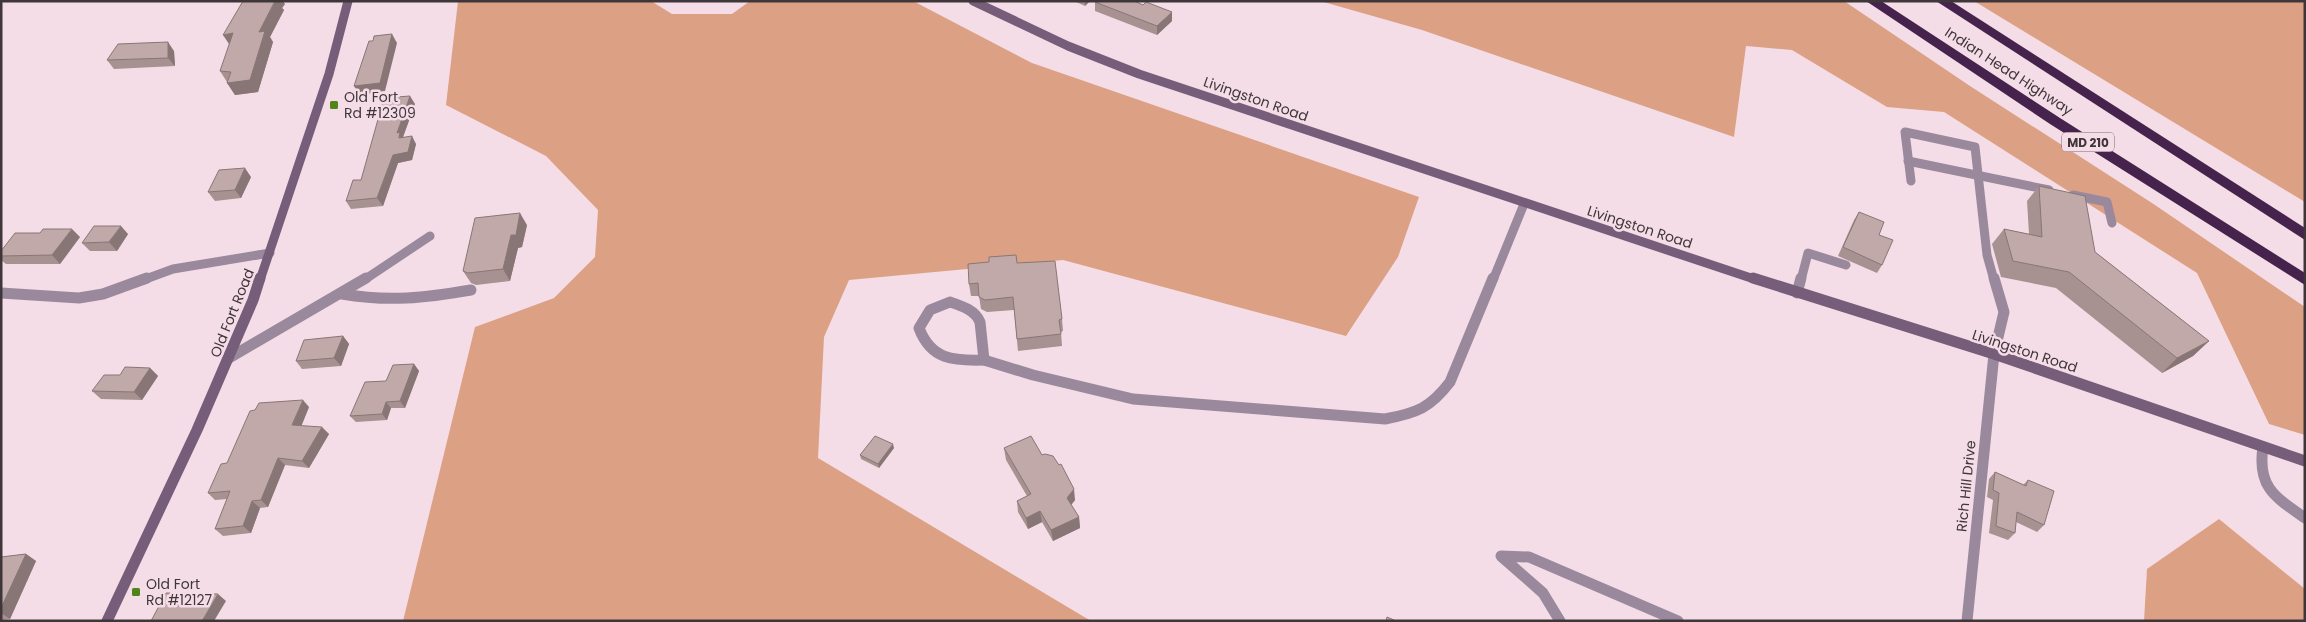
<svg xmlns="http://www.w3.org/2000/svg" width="2306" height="622" viewBox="0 0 2306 622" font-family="Poppins,sans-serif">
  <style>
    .forest { fill: #dca184 }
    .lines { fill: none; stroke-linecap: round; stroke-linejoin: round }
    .lane-far1 { stroke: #9a899d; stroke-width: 9 }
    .lane { stroke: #9a899d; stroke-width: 11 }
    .street-far1 { stroke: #9a899d; stroke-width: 9 }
    .street { stroke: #9a899d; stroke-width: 11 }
    .secondary-far1 { stroke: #765d7a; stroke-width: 9 }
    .secondary { stroke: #765d7a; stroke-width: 11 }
    .highway { fill: #46234c; fill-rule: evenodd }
    .wall { fill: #a79191 }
    .shaded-wall { fill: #887676 }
    .building { fill: #c2a9a9; stroke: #887676 }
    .poi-dot { fill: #51841a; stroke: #f5dde7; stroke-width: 2 }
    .labels { text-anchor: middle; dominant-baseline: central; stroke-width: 5; stroke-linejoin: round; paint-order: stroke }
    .shield { fill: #f5dde7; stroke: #76686e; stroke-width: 1 }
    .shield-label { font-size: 12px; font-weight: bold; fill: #3f363a }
    .street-label { font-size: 14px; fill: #3f363a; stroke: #f5dde7 }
    .poi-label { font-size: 14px; fill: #3f363a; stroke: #f5dde7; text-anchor: start }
  </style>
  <rect width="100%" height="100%" fill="#f5dde7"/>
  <!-- forest -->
  <g class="forest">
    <path d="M 458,1 L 651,1 L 672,14 L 732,14 L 750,1 L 913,1 L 1032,63 L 1419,197 L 1398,257 L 1346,336 L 1063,260 L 849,280 L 824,337 L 818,458 L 1091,621 L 403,621 L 475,327 L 554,298 L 595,257 L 598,210 L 546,156 L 446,105 Z"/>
    <path d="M 1320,1 L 1844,1 L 1970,86 L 2152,203 L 2305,307 L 2305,435 L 2269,424 L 2197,273 L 1944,112 L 1887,107 L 1792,50 L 1746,46 L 1734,137 L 1422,30 Z"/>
    <path d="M 1974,1 L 2305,1 L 2305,202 Z"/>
    <path d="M 2219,519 L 2305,589 L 2305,621 L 2144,621 L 2147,569 Z"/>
  </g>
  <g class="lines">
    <!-- lane-far1 -->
    <g class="lane-far1">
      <path d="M 1908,161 L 2049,190"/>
      <path d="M 1911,181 L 1905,132 L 1975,147 L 1987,255 L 1994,280"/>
      <path d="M 2073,195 L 2107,202 L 2112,223"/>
      <path d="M 143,280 L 173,269 L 270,253"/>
      <path d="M 1801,280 L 1808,253 L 1846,265"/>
    </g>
    <!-- lane -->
    <g class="lane">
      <path d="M 1994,278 L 2004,312 L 1994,354"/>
      <path d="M 1,293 L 79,298 L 103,294 L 147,278"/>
      <path d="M 1797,293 L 1801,278"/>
      <path d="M 2263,447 C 2257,487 2275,497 2305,518"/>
      <path d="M 1560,621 L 1543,593 L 1501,556 L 1529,557 L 1678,621"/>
    </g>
    <!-- street-far1 -->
    <g class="street-far1">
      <path d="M 364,280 L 430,236"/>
      <path d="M 1493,280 L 1524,204"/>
    </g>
    <!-- street -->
    <g class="street">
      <path d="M 342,294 C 389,302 425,298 471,290"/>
      <path d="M 950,302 C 962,306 975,310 980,322 L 984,360 C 954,361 931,360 919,328 L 930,310 Z"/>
      <path d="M 229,358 L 366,278"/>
      <path d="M 984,360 L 1033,375 L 1133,399 L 1385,419 C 1417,413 1430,408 1450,382 L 1493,278"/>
      <path d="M 1967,621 L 1994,354"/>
    </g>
    <!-- secondary-far1 -->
    <g class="secondary-far1">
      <path d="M 973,1 L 1068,46 L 1139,74 L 1757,280"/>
      <path d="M 260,280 L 329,74 L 348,1"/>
    </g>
    <!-- secondary -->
    <g class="secondary">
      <path d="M 1753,278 L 1994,354 L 2305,461"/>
      <path d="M 107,621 L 197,430 L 253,300 L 260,278"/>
    </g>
    <!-- highway -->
    <g class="highway">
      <path d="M 1866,1 L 1881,1 L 2060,118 L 2305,273 L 2305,285 L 2050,124 Z"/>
      <path d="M 1936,1 L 1951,1 L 2305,228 L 2305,240 Z"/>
    </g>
  </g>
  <!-- wall -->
  <g class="wall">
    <path d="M 1074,1 L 1090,1 L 1085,6 Z"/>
    <path d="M 1095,2 L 1172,21 L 1157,35 L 1095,11 Z"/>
    <path d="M 285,4 L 282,8 L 284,10 L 270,37 L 273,42 L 258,92 L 235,95 L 227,82 L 220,71 Z"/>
    <path d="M 174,51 L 175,66 L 114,69 L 107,60 Z"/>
    <path d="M 415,104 L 403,137 L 416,144 L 412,160 L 398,163 L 383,206 L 351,209 L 346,201 Z"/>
    <path d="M 251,177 L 241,198 L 215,201 L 208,192 Z"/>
    <path d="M 2039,186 L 2095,252 L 2209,341 L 2193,356 L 2162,373 L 2056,288 L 2001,277 L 1992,244 L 2004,229 L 2029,234 L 2027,201 Z"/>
    <path d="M 1859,212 L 1882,265 L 1877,273 L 1838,256 L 1854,220 Z"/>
    <path d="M 527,225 L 522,247 L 518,248 L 510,281 L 476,285 L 471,283 L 463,271 Z"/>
    <path d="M 128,234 L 117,251 L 90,251 L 82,243 Z"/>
    <path d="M 80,237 L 60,264 L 6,264 L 1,260 L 1,251 Z"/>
    <path d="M 1017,263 L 1062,319 L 1063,331 L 1061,332 L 1062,346 L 1018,351 L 1014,310 L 987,312 L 981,309 L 979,296 L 971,296 L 969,284 Z"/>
    <path d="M 343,336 L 349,344 L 341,366 L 302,369 L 296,361 Z"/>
    <path d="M 414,364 L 419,371 L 405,408 L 391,408 L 387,420 L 356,422 L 350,416 L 386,381 Z"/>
    <path d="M 150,368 L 158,376 L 142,400 L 101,399 L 92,391 L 120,375 Z"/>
    <path d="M 309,407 L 301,426 L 329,434 L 309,468 L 285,465 L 268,507 L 260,508 L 251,533 L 223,536 L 215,529 L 227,499 L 215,500 L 208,493 L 227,463 Z"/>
    <path d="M 894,448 L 879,468 L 861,459 L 860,455 Z"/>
    <path d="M 1004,448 L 1042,455 L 1075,500 L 1071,505 L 1079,517 L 1080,528 L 1053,541 L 1042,522 L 1028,529 L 1018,512 L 1017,501 L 1027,496 L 1006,460 Z"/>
    <path d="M 1995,472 L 2023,485 L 2028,480 L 2044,525 L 2037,532 L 2016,522 L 2015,533 L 2008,540 L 1989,533 L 1993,500 L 1987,497 L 1989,479 Z"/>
    <path d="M 26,554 L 36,561 L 10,619 L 1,620 L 1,557 Z"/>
  </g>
  <!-- shaded-wall -->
  <g class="shaded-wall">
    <path d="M 275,1 L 283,1 L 285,4 L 282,8 L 284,10 L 270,37 L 273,42 L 258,92 L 235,95 L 227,83 L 259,32 Z"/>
    <path d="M 1085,1 L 1090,1 L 1085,6 Z"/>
    <path d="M 1172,12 L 1172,21 L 1157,35 L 1157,26 Z"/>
    <path d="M 233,33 L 231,47 L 223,35 Z"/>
    <path d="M 392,34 L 397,43 L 385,91 L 360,95 L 354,86 Z"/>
    <path d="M 168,42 L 174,51 L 175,66 L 168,58 Z"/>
    <path d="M 410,96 L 415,104 L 403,137 L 405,140 L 399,138 L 397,133 Z"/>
    <path d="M 412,136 L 416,144 L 412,160 L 398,163 L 383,206 L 377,198 L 393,155 Z"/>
    <path d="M 245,168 L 251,177 L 241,198 L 235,190 Z"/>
    <path d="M 520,213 L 527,225 L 522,247 L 518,248 L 510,281 L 503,269 L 511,235 Z"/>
    <path d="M 121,226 L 128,234 L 117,251 L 109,242 Z"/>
    <path d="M 72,229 L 80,237 L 60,264 L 52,255 Z"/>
    <path d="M 343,336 L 349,344 L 341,366 L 334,358 Z"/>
    <path d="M 2209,341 L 2193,356 L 2162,373 L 2177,358 Z"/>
    <path d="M 414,364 L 419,371 L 405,408 L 400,401 Z"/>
    <path d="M 150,368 L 158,376 L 142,400 L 134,392 Z"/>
    <path d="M 303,400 L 309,407 L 299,432 L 292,425 Z"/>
    <path d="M 386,402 L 391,408 L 387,420 L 382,414 Z"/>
    <path d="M 322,427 L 329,434 L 309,468 L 302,461 Z"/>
    <path d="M 893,444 L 894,448 L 879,468 L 878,464 Z"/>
    <path d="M 278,458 L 285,465 L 268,507 L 261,500 Z"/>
    <path d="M 1074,489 L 1075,500 L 1068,509 L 1067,498 Z"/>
    <path d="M 252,501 L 260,508 L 251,533 L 243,526 Z"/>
    <path d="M 1040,511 L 1042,522 L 1028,529 L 1026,518 Z"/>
    <path d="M 1079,517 L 1080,528 L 1053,541 L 1051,530 Z"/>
    <path d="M 26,554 L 36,561 L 10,619 L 1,613 L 1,608 Z"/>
    <path d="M 218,594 L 226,601 L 214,621 L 202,621 Z"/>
  </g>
  <!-- building -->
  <g class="building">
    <path d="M 243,1 L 275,1 L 259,32 L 265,31 L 250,80 L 227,83 L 231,72 L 220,71 L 233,33 L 223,35 Z"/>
    <path d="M 1095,1 L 1134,1 L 1143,5 L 1146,2 L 1172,12 L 1157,26 L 1095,2 Z"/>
    <path d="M 392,34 L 380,83 L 354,86 L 369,41 L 373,41 L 374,36 Z"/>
    <path d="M 168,42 L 168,58 L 107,60 L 118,44 Z"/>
    <path d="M 410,96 L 397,133 L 400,132 L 399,138 L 412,136 L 408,152 L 393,155 L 377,198 L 346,201 L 353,180 L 361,180 L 384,98 Z"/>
    <path d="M 245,168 L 235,190 L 208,192 L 219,170 Z"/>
    <path d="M 2039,186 L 2085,196 L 2095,252 L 2209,341 L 2177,358 L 2069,272 L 2013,261 L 2004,229 L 2042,237 Z"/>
    <path d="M 1859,212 L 1884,222 L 1879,235 L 1893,240 L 1882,265 L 1843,247 Z"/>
    <path d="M 520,213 L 516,235 L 511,235 L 503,269 L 468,273 L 463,271 L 475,218 Z"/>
    <path d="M 94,226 L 121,226 L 109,242 L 82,243 Z"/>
    <path d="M 43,229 L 72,229 L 52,255 L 1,256 L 1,251 L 15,233 L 40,233 Z"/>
    <path d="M 1016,255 L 1017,263 L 1055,261 L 1062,319 L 1059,320 L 1061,334 L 1017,339 L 1013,297 L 985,300 L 979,297 L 978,283 L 969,284 L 968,264 L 989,262 L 989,257 Z"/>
    <path d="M 343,336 L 334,358 L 296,361 L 304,340 Z"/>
    <path d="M 414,364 L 400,401 L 386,402 L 382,414 L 350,416 L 365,382 L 386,381 L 393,365 Z"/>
    <path d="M 125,367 L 150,368 L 134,392 L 92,391 L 104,375 L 120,375 Z"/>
    <path d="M 303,400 L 292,425 L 322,427 L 302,461 L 278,458 L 261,500 L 252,501 L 243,526 L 215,529 L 230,491 L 208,493 L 221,464 L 227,463 L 250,411 L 255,410 L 259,403 Z"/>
    <path d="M 875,436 L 893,444 L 878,464 L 860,455 Z"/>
    <path d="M 1031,436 L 1042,455 L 1045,454 L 1053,456 L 1059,465 L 1061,464 L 1074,489 L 1067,498 L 1079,517 L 1051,530 L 1040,511 L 1026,518 L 1017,501 L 1031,494 L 1004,448 Z"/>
    <path d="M 1995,472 L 2026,486 L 2028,480 L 2054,491 L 2044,525 L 2017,512 L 2015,533 L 1996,526 L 1999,493 L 1993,490 Z"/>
    <path d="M 26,554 L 1,608 L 1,557 Z"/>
    <path d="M 166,593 L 218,594 L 202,621 L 151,621 Z"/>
    <path d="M 1387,617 L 1396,621 L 1386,621 Z"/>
  </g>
  <!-- markers -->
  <g class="poi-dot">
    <rect x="329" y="100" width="10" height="10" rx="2.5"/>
    <rect x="131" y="587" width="10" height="10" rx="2.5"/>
  </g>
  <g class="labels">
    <!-- shield labels -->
    <rect class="shield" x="2062" y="132.5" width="52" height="19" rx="4"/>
    <g class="shield-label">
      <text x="2088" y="142">MD 210</text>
    </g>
    <!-- street labels -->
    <g class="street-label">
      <text transform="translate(2009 71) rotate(33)">Indian Head Highway</text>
      <text transform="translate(1256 99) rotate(19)">Livingston Road</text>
      <text transform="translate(1640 227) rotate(18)">Livingston Road</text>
      <text transform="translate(232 313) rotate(-68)">Old Fort Road</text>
      <text transform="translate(2025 351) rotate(18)">Livingston Road</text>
      <text transform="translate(1966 486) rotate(-84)">Rich Hill Drive</text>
    </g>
    <!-- poi labels -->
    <g class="poi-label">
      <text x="344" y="97">Old Fort<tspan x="344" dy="16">Rd #12309</tspan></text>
      <text x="146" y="584">Old Fort<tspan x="146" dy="16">Rd #12127</tspan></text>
    </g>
  </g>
  <!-- border -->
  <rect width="2306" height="622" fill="none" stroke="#3f363a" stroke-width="5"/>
</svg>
